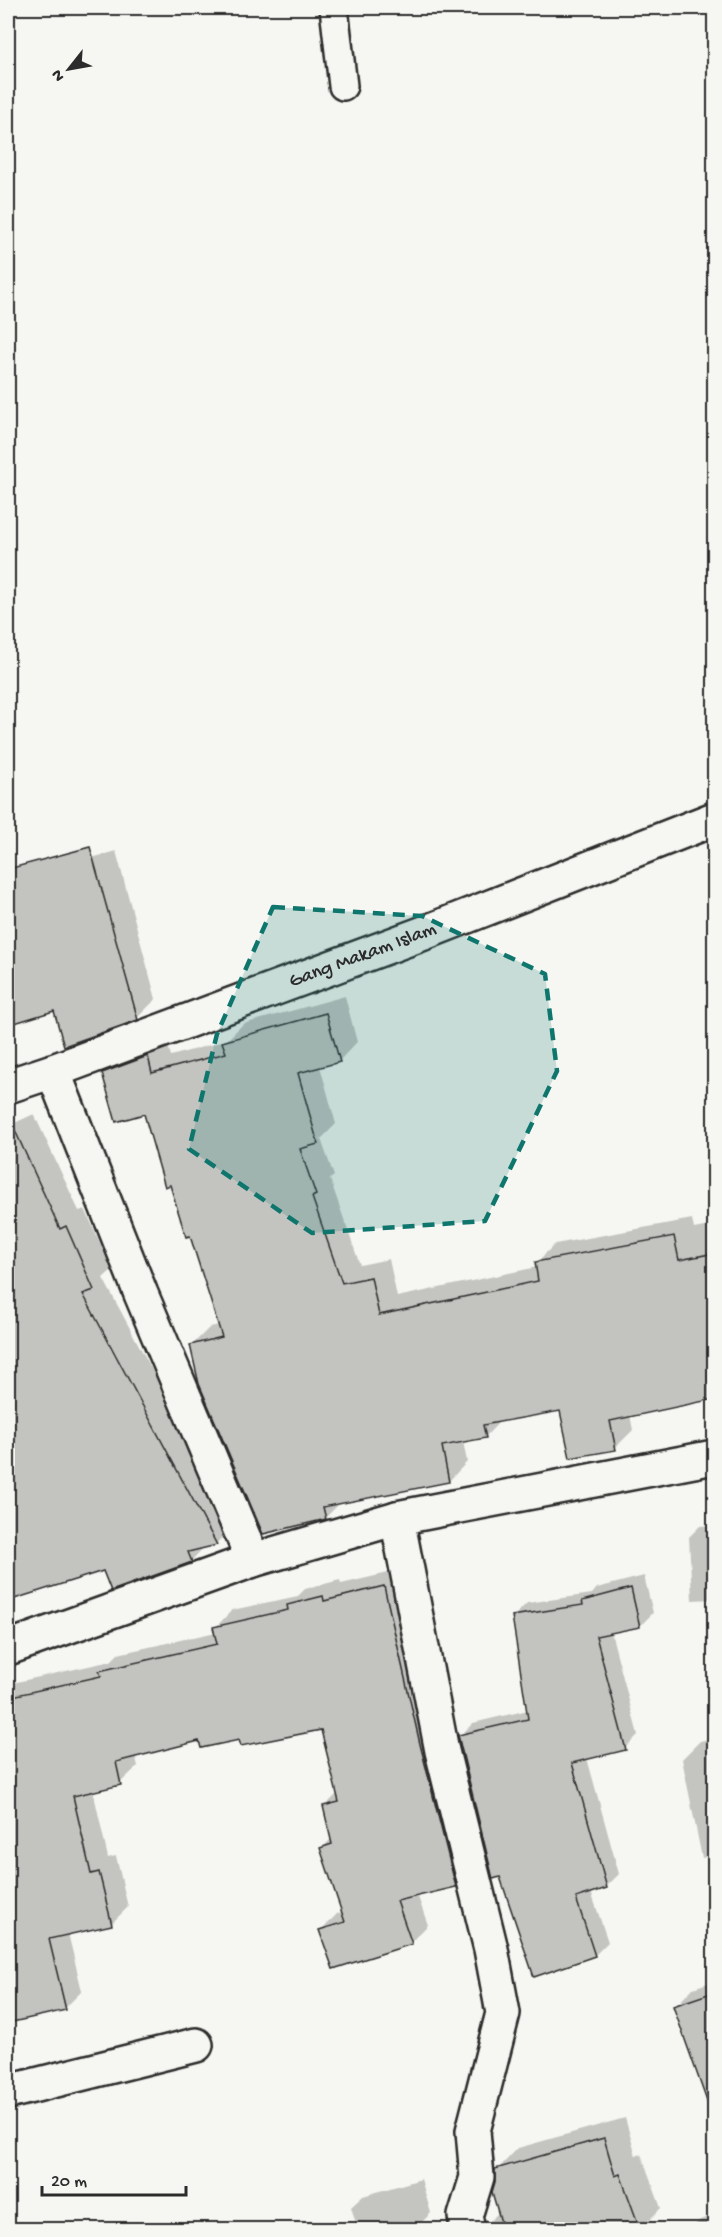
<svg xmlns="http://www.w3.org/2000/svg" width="722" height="2237" viewBox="0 0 722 2237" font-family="'Gochi Hand',sans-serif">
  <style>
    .shadow { fill: #0003 }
    .building { fill: #c3c3c0; stroke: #2b2b2b; stroke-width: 1.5 }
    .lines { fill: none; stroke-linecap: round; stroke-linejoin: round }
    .service-casing { stroke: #2b2b2b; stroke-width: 32 }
    .minor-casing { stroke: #2b2b2b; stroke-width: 38 }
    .service { stroke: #f6f6f2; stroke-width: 27 }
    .minor { stroke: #f6f6f2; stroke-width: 33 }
    .marked { fill: #0f766e; fill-opacity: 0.2; stroke: #0f766e; stroke-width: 4.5; stroke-dasharray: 12 8; stroke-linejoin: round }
    .labels { text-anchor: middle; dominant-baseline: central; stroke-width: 5; stroke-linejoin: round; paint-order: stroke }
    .street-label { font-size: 20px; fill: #2b2b2b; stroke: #f6f6f2 }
  </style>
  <rect width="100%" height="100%" fill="#f6f6f2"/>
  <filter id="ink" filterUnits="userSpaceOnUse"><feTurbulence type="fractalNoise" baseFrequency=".0167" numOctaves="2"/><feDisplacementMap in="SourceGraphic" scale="12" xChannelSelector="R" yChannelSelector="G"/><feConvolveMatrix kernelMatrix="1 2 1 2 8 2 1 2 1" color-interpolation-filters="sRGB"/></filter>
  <g filter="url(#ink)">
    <!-- shadow -->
    <g class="shadow">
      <path d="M 116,851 L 156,999 L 137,1018 L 55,1009 L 8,1023 L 8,906 L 26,900 L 43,872 Z"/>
      <path d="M 345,996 L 357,1042 L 339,1061 L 320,1066 L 336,1124 L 321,1139 L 334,1176 L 330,1179 L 360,1265 L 389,1259 L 397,1297 L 537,1267 L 536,1263 L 555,1244 L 692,1219 L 694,1229 L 714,1225 L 714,1399 L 630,1415 L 633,1430 L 615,1448 L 561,1409 L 501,1420 L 485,1437 L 463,1441 L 467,1462 L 449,1481 L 341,1502 L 325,1518 L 192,1345 L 210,1327 L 219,1325 L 191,1234 L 145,1112 L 104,1073 L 122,1055 L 166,1038 L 171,1056 L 227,1040 L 243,1024 Z"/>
      <path d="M 34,1114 L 79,1211 L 85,1209 L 112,1270 L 103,1278 L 235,1525 L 216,1544 L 205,1546 L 191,1561 L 104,1569 L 8,1599 L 8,1126 Z"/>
      <path d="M 714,1525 L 714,1599 L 692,1600 L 689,1537 L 700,1526 Z"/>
      <path d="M 401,1570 L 473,1869 L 456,1886 L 417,1894 L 428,1925 L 411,1942 L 321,1930 L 338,1913 L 343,1912 L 322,1848 L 332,1838 L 325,1806 L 338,1793 L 323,1728 L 240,1738 L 200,1739 L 135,1755 L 138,1766 L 120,1783 L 93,1790 L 108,1858 L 116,1856 L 128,1907 L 111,1924 L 68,1933 L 82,1991 L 65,2008 L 8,2022 L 8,1684 L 111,1661 L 118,1654 L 216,1632 L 215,1628 L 232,1610 L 298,1596 L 305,1589 L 340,1580 L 341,1584 Z"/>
      <path d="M 644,1576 L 653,1613 L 640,1626 L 611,1632 L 638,1735 L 625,1748 L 587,1758 L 619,1874 L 606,1887 L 591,1892 L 608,1942 L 595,1955 L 460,1736 L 473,1723 L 528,1710 L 514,1616 L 527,1603 L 592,1594 L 597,1588 Z"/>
      <path d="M 714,1738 L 714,1868 L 712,1855 L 702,1858 L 682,1759 L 700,1741 Z"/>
      <path d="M 714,1949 L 714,1965 L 711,1952 Z"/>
      <path d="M 714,1981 L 714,2062 L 697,2069 L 675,2007 L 693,1988 Z"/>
      <path d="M 625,2118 L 636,2156 L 641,2154 L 661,2208 L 640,2229 L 487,2230 L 487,2224 L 499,2212 L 497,2170 L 518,2148 Z"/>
      <path d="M 714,2134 L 714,2148 L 709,2139 Z"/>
      <path d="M 421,2179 L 431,2213 L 420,2224 L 400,2230 L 358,2230 L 351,2207 L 363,2196 Z"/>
      <path d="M 714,2215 L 714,2230 L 690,2230 L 700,2220 Z"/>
    </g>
    <!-- building -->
    <g class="building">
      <path d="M 90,847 L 138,1020 L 64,1046 L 54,1011 L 8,1025 L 8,869 Z"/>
      <path d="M 326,1013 L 340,1062 L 298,1073 L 318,1144 L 300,1149 L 316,1195 L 312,1197 L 342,1283 L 371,1277 L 379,1315 L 538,1281 L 535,1262 L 674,1236 L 679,1260 L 710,1254 L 714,1274 L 714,1399 L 610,1421 L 616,1450 L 570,1458 L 560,1411 L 483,1425 L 486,1438 L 442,1446 L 449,1482 L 323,1507 L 326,1519 L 263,1534 L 199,1384 L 190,1345 L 222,1337 L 190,1236 L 186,1237 L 170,1185 L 165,1187 L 144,1114 L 116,1122 L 102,1073 L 148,1056 L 152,1073 L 226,1053 L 222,1042 Z"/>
      <path d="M 8,1115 L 60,1229 L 66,1226 L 94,1290 L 83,1294 L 217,1545 L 188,1552 L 192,1562 L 111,1591 L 103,1571 L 8,1601 Z"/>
      <path d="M 384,1586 L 420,1744 L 456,1887 L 397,1901 L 412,1944 L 333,1969 L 319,1930 L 345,1922 L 320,1848 L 332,1844 L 323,1806 L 339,1802 L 321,1730 L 241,1746 L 239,1740 L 201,1748 L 199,1741 L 116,1762 L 121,1785 L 73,1796 L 91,1874 L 99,1872 L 112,1925 L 49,1939 L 66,2010 L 8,2023 L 8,1697 L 101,1676 L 99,1671 L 217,1644 L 213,1627 L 288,1610 L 287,1605 L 323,1596 L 324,1601 Z"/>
      <path d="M 631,1588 L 640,1627 L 596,1636 L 626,1750 L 572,1763 L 607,1888 L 576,1898 L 595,1956 L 534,1977 L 500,1877 L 493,1879 L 458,1735 L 528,1719 L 512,1616 L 583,1605 L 582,1601 Z"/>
      <path d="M 714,1992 L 714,2107 L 709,2107 L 673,2006 Z"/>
      <path d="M 604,2138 L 615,2176 L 620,2174 L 640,2229 L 503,2229 L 492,2192 L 495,2182 L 495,2169 Z"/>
    </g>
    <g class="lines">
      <defs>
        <path id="service" d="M 334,8 L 343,86"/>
        <g id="minor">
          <path d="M 53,1071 L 141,1294 L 253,1560"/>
          <path id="s1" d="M 8,1086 L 53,1071 L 424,933 L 714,819"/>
          <path d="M 397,1518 L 442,1751 L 491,1949 L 503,2013 L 473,2131 L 477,2177 L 465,2216 L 468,2230"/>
          <path d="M 8,1648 L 253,1560 L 397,1518 L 714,1457"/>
          <path d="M 8,2092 L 196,2045"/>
        </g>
      </defs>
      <!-- service casing -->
      <use href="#service" class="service-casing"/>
      <!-- minor casing -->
      <use href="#minor" class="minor-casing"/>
      <!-- service -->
      <use href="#service" class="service"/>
      <!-- minor -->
      <use href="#minor" class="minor"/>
    </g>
  </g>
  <!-- marked area -->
  <path class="marked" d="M 273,907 L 422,916 L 545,974 L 557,1071 L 485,1221 L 312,1233 L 189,1149 L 217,1034 Z"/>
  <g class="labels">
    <!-- street labels -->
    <g class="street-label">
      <text stroke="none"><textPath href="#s1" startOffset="378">Gang Makam Islam</textPath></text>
    </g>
  </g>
  <!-- margin -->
  <rect width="722" height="2237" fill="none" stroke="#f6f6f2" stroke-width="30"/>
  <rect x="15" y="15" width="692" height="2207" fill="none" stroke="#2b2b2b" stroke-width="2" filter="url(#ink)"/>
  <!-- north arrow -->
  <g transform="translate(69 69) rotate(239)" stroke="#f6f6f2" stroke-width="4.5" paint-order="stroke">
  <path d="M0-4.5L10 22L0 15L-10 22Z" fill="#2b2b2b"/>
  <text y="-9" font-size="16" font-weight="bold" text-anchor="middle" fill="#2b2b2b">N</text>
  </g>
  <!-- scale -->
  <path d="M42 2186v9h144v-9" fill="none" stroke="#2b2b2b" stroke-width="3"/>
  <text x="51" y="2186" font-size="18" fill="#2b2b2b" stroke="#f6f6f2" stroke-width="4.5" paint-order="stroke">20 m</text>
</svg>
